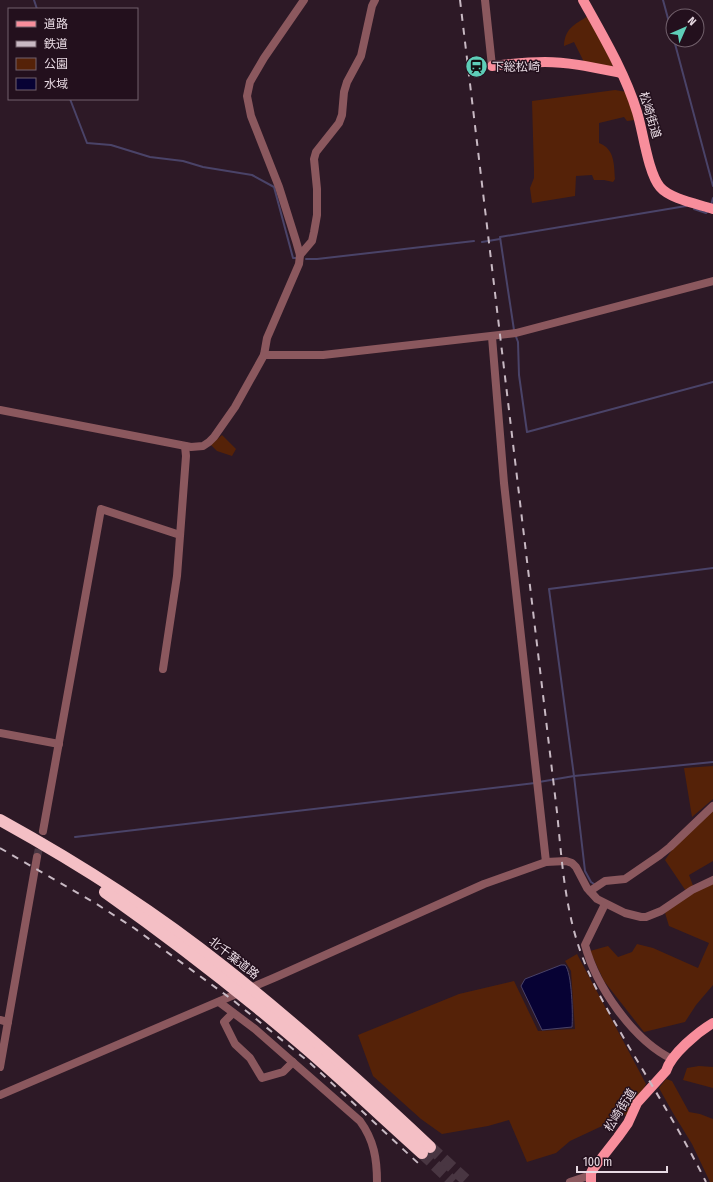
<svg xmlns="http://www.w3.org/2000/svg" width="713" height="1182" viewBox="0 0 713 1182" font-family="'Fira Sans Condensed','Noto Sans JP',sans-serif">
  <style>
    .green { fill: #552208 }
    .water { fill: #070234; stroke: #4a4368 }
    .lines { fill: none; stroke-linecap: round; stroke-linejoin: round }
    .stream { stroke: #4a4368; stroke-width: 2 }
    .minor-tunnel { stroke: #493642; stroke-width: 8; stroke-dasharray: 8 4; stroke-linecap: butt }
    .highway-tunnel { stroke: #493642; stroke-width: 12; stroke-dasharray: 12 6; stroke-linecap: butt }
    .minor { stroke: #8b585e; stroke-width: 8 }
    .major { stroke: #f88e9c; stroke-width: 10 }
    .highway { stroke: #f4bfc5; stroke-width: 12 }
    .rail { stroke: #c8b9c3; stroke-width: 2; stroke-dasharray: 7 7; stroke-linecap: butt }
    .labels { text-anchor: middle; dominant-baseline: central; stroke-width: 3; stroke-linejoin: round; paint-order: stroke }
    .poi-label { font-size: 12px; fill: #e8dae3; stroke: #23101d; text-anchor: start }
    .street-label { font-size: 12px; fill: #e8dae3; stroke: #23101d }
  </style>
  <rect width="100%" height="100%" fill="#2d1926"/>
  <!-- green -->
  <g class="green">
    <path d="M 588,16 L 613,65 L 610,68 L 584,62 L 574,42 L 564,46 C 565,28 574,25 588,16 Z"/>
    <path d="M 615,90 L 627,92 L 635,120 L 627,121 L 624,117 L 599,123 L 599,143 C 615,149 614,165 615,179 L 613,182 L 604,180 L 594,180 L 592,175 L 576,176 L 575,196 L 532,203 L 530,188 L 534,178 L 534,171 L 532,101 Z"/>
    <path d="M 222,435 L 236,449 L 232,456 L 217,451 L 211,445 Z"/>
    <path d="M 713,766 L 713,799 L 692,817 L 684,768 Z"/>
    <path d="M 713,810 L 713,861 L 689,875 L 695,891 L 713,883 L 713,985 L 696,1005 L 685,1022 L 644,1032 L 604,981 L 590,951 L 608,946 L 618,957 L 632,952 L 637,944 L 653,948 L 698,968 L 709,943 L 669,926 L 665,913 L 668,909 L 688,894 L 665,860 L 674,847 Z"/>
    <path d="M 577,954 L 646,1084 L 632,1112 L 570,1141 L 556,1153 L 527,1162 L 509,1120 L 488,1126 L 442,1134 L 421,1119 L 373,1076 L 358,1035 L 459,994 L 514,981 L 538,1031 L 575,1029 L 571,971 L 565,961 Z"/>
    <path d="M 699,1066 L 713,1067 L 713,1088 L 683,1080 L 687,1068 Z"/>
    <path d="M 666,1079 L 672,1081 L 689,1112 L 700,1114 L 713,1119 L 713,1182 L 710,1182 L 692,1144 L 673,1113 L 659,1088 Z"/>
  </g>
  <!-- water -->
  <path class="water" d="M 561,965 L 565,965 C 572,972 573,1016 572,1027 L 542,1030 L 521,986 L 525,979 Z"/>
  <g class="lines">
    <!-- stream -->
    <g class="stream">
      <path d="M 34,0 L 37,9"/>
      <path d="M 663,0 L 673,37"/>
      <path d="M 674,40 L 713,186"/>
      <path d="M 70,99 L 87,143 L 111,145 L 150,157 L 183,161 L 203,167 L 252,175 L 274,187 L 293,258 L 296,258"/>
      <path d="M 711,205 L 713,198"/>
      <path d="M 694,209 L 706,213 L 708,211"/>
      <path d="M 482,242 L 500,239"/>
      <path d="M 306,259 L 317,259 L 474,241"/>
      <path d="M 514,330 L 500,237 L 686,206"/>
      <path d="M 515,334 L 518,342 L 519,375 L 527,432 L 713,382"/>
      <path d="M 539,782 L 574,776 L 713,762"/>
      <path d="M 75,837 L 535,783"/>
      <path d="M 594,884 L 591,882 L 585,871 L 574,776 L 549,589 L 713,568"/>
    </g>
    <!-- minor-tunnel -->
    <path class="minor-tunnel" d="M 37,857 L 43,831"/>
    <!-- highway-tunnel -->
    <g class="highway-tunnel">
      <path d="M 430,1147 L 468,1182"/>
      <path d="M 422,1153 L 453,1182"/>
    </g>
    <!-- minor -->
    <g class="minor">
      <path d="M 485,0 L 492,66"/>
      <path d="M 300,255 L 312,241 L 314,232 L 317,215 L 317,189 L 314,159 L 316,152 L 339,123 L 342,115 L 344,92 L 347,82 L 361,56 L 372,6 L 375,0"/>
      <path d="M 492,337 L 504,483 L 546,862"/>
      <path d="M 264,355 L 323,355 L 516,333 L 713,281"/>
      <path d="M 0,410 L 191,447 L 203,446 L 209,442 L 214,437 L 235,407 L 264,355 L 267,338 L 299,264 L 300,255 L 296,241 L 279,187 L 251,116 L 247,96 L 250,82 L 264,58 L 304,0"/>
      <path d="M 163,669 L 177,576 L 186,456 L 185,446"/>
      <path d="M 0,733 L 59,744"/>
      <path d="M 43,831 L 101,509 L 180,535"/>
      <path d="M 590,891 L 605,881 L 625,879 L 660,855 L 670,847 L 713,806"/>
      <path d="M 605,904 L 585,945 C 596,986 633,1040 672,1059"/>
      <path d="M 219,1002 L 255,1029 L 360,1121 C 374,1140 377,1159 377,1182"/>
      <path d="M 233,1013 L 224,1022 L 235,1044 L 250,1058 L 262,1078 L 283,1072 L 293,1062"/>
      <path d="M 0,1020 L 8,1022"/>
      <path d="M 0,1067 L 37,857"/>
      <path d="M 0,1095 L 276,977 L 484,884 L 546,862 L 566,861 L 572,863 L 576,867 L 587,888 L 597,899 L 625,913 L 641,917 L 646,917 L 661,911 L 692,890 L 713,880"/>
      <path d="M 570,1182 L 585,1177 L 591,1178"/>
    </g>
    <!-- major -->
    <g class="major">
      <path d="M 583,0 C 603,36 625,73 637,112 C 643,131 648,173 660,187 C 670,199 698,204 713,209"/>
      <path d="M 492,66 C 509,64 527,62 545,62 C 570,62 596,68 621,73"/>
      <path d="M 591,1182 L 591,1173 L 593,1169 L 618,1137 L 628,1123 L 637,1103 L 666,1071 C 671,1054 698,1032 713,1023"/>
    </g>
    <!-- highway -->
    <g class="highway">
      <path d="M 0,820 C 78,863 155,912 225,968 C 296,1024 364,1085 430,1147"/>
      <path d="M 105,892 C 173,940 239,991 302,1045 C 343,1080 382,1117 422,1153"/>
    </g>
    <!-- rail -->
    <g class="rail">
      <path d="M 460,0 L 557,812 C 562,862 565,914 584,961 C 596,992 613,1019 629,1047 C 656,1092 683,1136 706,1182"/>
      <path d="M 0,848 L 95,903 L 134,928 L 234,1001 L 310,1063 L 418,1163"/>
    </g>
  </g>
  <!-- icons -->
  <defs>
    <symbol id="station-disc" viewBox="-11 -11 22 22"><circle r="9.5" fill="#5eceb8" stroke="#23101d"/><path d="M-3-6H3Q5-6 5-4V2Q5 4 3 4L4.5 6H3L1.5 4h-3L-3 6H-4.5L-3 4Q-5 4-5 2V-4Q-5-6-3-6ZM-3.5-4v3h7v-3ZM-3.5 1v1.5H-2V1ZM2 1v1.5H3.5V1Z" fill="#111"/></symbol>
  </defs>
  <g fill-rule="evenodd">
    <use href="#station-disc" x="464" y="54" width="25" height="25"/>
  </g>
  <g class="labels">
    <!-- poi labels -->
    <g class="poi-label">
      <text x="492" y="67">下総松崎</text>
    </g>
    <!-- street labels -->
    <g class="street-label">
      <text transform="translate(650 115) rotate(73)">松崎街道</text>
      <text transform="translate(234 958) rotate(38)">北千葉道路</text>
      <text transform="translate(620 1110) rotate(-58)">松崎街道</text>
    </g>
  </g>
  <!-- legend -->
  <rect x="8" y="8" width="130" height="92" fill="#23101d" stroke="#72616c"/>
  <rect x="16" y="21" width="20" height="6" fill="#f88e9c" stroke="#72616c"/>
  <text x="44" y="28" font-size="12" fill="#e8dae3">道路</text>
  <rect x="16" y="41" width="20" height="6" fill="#c8b9c3" stroke="#72616c"/>
  <text x="44" y="48" font-size="12" fill="#e8dae3">鉄道</text>
  <rect x="16" y="58" width="20" height="12" fill="#552208" stroke="#72616c"/>
  <text x="44" y="68" font-size="12" fill="#e8dae3">公園</text>
  <rect x="16" y="78" width="20" height="12" fill="#070234" stroke="#72616c"/>
  <text x="44" y="88" font-size="12" fill="#e8dae3">水域</text>
  <!-- north arrow -->
  <g transform="translate(685 28) rotate(45)"><circle r="19" fill="#23101d" stroke="#72616c"/>
  <path d="M0-3L7 15L0 10L-7 15Z" fill="#5eceb8"/>
  <text y="-6" font-size="11" font-weight="bold" text-anchor="middle" fill="#e8dae3">N</text>
  </g>
  <!-- scale -->
  <path d="M577 1166v6h90v-6" fill="none" stroke="#e8dae3" stroke-width="2"/>
  <text x="583" y="1166" font-size="12" fill="#e8dae3" stroke="#23101d" stroke-width="3" paint-order="stroke">100 m</text>
</svg>
